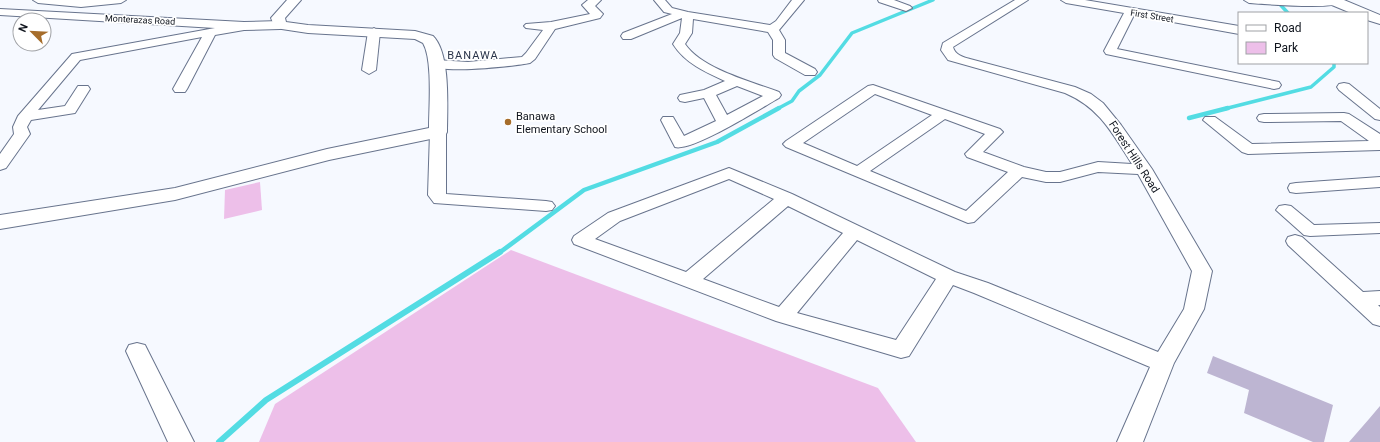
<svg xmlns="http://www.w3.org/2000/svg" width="1380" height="442" viewBox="0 0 1380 442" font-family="Roboto,sans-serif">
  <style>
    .green { fill: #edbfe9 }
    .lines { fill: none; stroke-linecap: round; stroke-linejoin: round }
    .stream-far2 { stroke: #53dce3; stroke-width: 3.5 }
    .stream-far1 { stroke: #53dce3; stroke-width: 4.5 }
    .stream { stroke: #53dce3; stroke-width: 6 }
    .building { fill: #bdb5d2 }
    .minor-casing { stroke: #68748d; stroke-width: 2 }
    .tertiary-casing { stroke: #68748d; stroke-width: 2 }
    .secondary-casing { stroke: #68748d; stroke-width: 2 }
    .minor { fill: #fff; fill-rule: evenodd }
    .tertiary { fill: #fff; fill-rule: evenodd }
    .secondary { fill: #fff; fill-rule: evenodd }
    .poi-dot { fill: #a66d2b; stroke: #fff; stroke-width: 1.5 }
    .labels { text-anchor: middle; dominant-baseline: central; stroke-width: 3.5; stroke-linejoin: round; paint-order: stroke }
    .far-street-label { font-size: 9px; fill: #0f141d; stroke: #fff }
    .far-quarter-label { font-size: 11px; letter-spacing: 1px; fill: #2a344a; stroke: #fff }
    .poi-label { font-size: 11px; fill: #0f141d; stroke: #fff; text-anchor: start }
    .street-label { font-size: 11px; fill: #0f141d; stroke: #fff }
  </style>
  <rect width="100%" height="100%" fill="#f6f9ff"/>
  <!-- green -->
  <g class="green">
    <path d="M 260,182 L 262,210 L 224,219 L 225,190 Z"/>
    <path d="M 511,250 L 878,388 L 916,442 L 259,442 L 275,404 Z"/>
  </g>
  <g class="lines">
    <!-- stream-far2 -->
    <g class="stream-far2">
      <path d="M 1276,0 L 1288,13"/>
      <path d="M 777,109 L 792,101 L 799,91 L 820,75 L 852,33 L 933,0"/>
      <path d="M 1224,109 L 1311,87 L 1334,67 L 1334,63"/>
    </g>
    <!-- stream-far1 -->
    <g class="stream-far1">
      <path d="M 1189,118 L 1228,108"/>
      <path d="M 499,253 L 584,190 L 717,142 L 779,108"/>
    </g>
    <!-- stream -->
    <path class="stream" d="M 219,442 L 266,400 L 500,252"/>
  </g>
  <!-- building -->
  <g class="building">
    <path d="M 1213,356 L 1333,405 L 1324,442 L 1313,442 L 1244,413 L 1249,390 L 1207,373 Z"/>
    <path d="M 1380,406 L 1380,442 L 1349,442 L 1369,419 Z"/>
  </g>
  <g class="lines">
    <defs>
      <g id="minor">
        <path d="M 33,0 L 126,0 L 121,3 L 81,7 L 38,3 Z"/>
        <path d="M 588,0 L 601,0 L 595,6 L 603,14 L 600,18 L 555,29 L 535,59 L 530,63 C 515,66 437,75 430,64 L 436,60 L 468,62 L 522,57 L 526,53 L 543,30 L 526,28 L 524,26 L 526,24 L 551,22 L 590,14 L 582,5 Z"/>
        <path d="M 654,0 L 665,0 L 672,8 L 688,12 L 770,25 L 776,21 L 792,0 L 804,0 L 779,30 L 785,40 L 785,53 L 815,69 L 817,72 L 815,75 L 805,75 L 775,58 L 773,55 L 773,40 L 768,32 L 693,19 L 692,33 L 685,44 C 702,69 752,82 779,92 L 781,95 L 779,98 C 761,108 692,152 675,147 L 661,120 L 663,117 L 673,117 L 684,136 L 716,121 L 704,98 L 685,102 L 680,101 L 678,98 L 680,95 L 704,90 L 725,81 C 705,72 685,63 673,44 L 680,33 L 682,18 L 631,39 L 623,39 L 621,36 L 623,33 L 672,14 L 664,12 ZM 737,86 L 763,96 L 727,115 L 716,95 Z"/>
        <path d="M 878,0 L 894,0 L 910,6 L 912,8 L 906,11 L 879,2 Z"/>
        <path d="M 1015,0 L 1028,0 L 953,47 C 955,55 963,57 970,59 L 1075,87 L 1091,94 L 1103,103 L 1121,125 L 1152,169 L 1212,271 L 1204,309 L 1174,363 L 1143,442 L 1117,442 L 1150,367 L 974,293 L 953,285 L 909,356 L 901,358 L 776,321 L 574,244 L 572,240 L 574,236 L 608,213 L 729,168 L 792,194 L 955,272 L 988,283 L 1158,352 L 1184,309 L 1192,271 L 1138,174 L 1098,172 L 1060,182 L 1046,182 L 1022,177 L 974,222 L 968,223 L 786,147 L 783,144 L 786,141 L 868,86 L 873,85 L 1000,129 L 1003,132 L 983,152 L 1024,167 L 1046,172 L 1060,172 L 1098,162 L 1132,164 C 1112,133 1100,108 1065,93 L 948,60 L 941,50 L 943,43 ZM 875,94 L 932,115 L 857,166 L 803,143 ZM 945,119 L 985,134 L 965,154 L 967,157 L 1008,172 L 966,211 L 870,171 ZM 729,179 L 774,199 L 686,272 L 595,239 L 620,221 ZM 788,206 L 843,233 L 779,307 L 703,279 ZM 857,240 L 936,279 L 896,340 L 797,313 Z"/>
        <path d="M 1061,0 L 1085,0 L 1239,26 L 1239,34 L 1134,15 L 1117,49 L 1274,81 L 1279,82 L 1281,85 L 1279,88 L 1274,89 L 1106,54 L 1104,51 L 1124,13 L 1066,3 Z"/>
        <path d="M 1244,0 L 1341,0 L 1342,2 C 1336,10 1263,4 1249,3 Z"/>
        <path d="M 0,9 L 244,22 L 280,21 L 286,25 L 280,29 L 244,30 L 215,35 L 187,89 L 185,92 L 175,92 L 173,89 L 202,37 L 80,60 L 38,110 L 65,106 L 78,86 L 88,86 L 90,89 L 75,113 L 31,120 L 27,127 L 30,134 L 6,168 L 0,170 L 0,154 L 14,134 L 13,127 L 18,116 L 72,54 L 215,28 L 0,15 Z"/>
        <path d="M 374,28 L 380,32 L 376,70 L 369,74 L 362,70 L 368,32 Z"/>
        <path d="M 1344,83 L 1349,84 L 1380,109 L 1380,120 L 1375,119 L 1339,90 L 1337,87 L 1339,84 Z"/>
        <path d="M 1344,113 L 1349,114 L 1380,134 L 1380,150 L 1248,154 L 1242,152 L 1203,120 L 1205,117 L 1215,117 L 1252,144 L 1369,141 L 1341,121 L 1264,122 L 1259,121 L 1257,118 L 1259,115 L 1264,114 Z"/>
        <path d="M 438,127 L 443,129 L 446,132 L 446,194 L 546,201 L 552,202 L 555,206 L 552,210 L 546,211 L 434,203 L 428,195 L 430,132 L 433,129 Z"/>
        <path d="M 1380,177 L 1380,187 L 1296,193 L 1290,192 L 1288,188 L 1290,184 L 1296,183 Z"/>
        <path d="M 1285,205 L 1291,206 L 1314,225 L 1380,223 L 1380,233 L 1310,236 L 1304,235 L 1276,210 L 1279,206 Z"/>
        <path d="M 1295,235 L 1302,237 L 1363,292 L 1380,291 L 1380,305 L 1378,305 L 1380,307 L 1380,326 L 1373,324 L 1288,245 L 1286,241 L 1288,237 Z"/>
        <path d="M 137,343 L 145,345 L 148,351 L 194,442 L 168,442 L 126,351 L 129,345 Z"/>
      </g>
      <path id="tertiary" d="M 287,0 L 301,0 L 285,18 L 286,22 L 308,25 L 415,31 L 433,36 C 451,54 447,108 447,132 L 445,136 L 329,160 L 175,200 L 0,229 L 0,215 L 175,188 L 327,149 L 429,128 C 429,107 433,60 423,43 L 415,39 L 308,33 L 275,28 L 271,18 Z"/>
      <path id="secondary" d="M 1325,0 L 1344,0 L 1380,15 L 1380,24 L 1367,20 L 1367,13 L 1351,13 L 1327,3 Z"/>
    </defs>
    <!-- minor casing -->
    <use href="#minor" class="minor-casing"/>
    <!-- tertiary casing -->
    <use href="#tertiary" class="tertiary-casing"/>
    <!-- secondary casing -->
    <use href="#secondary" class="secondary-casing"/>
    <!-- minor -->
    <use href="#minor" class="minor"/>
    <!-- tertiary -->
    <use href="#tertiary" class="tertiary"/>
    <!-- secondary -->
    <use href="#secondary" class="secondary"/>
  </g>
  <!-- markers -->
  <circle class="poi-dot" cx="508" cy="122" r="4"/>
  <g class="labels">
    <!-- far-street labels -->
    <g class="far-street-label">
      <text transform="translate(1152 16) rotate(9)">First Street</text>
      <text transform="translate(140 20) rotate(3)">Monterazas Road</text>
    </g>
    <!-- far-quarter labels -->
    <g class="far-quarter-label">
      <text x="473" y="55">BANAWA</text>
    </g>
    <!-- poi labels -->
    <g class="poi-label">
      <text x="516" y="116">Banawa<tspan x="516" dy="13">Elementary School</tspan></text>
    </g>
    <!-- street labels -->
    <g class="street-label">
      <text transform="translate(1134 157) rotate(57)">Forest Hills Road</text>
    </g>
  </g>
  <!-- legend -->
  <rect x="1238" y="12" width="130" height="52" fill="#ffffff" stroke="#9fa1a5"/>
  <rect x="1246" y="25" width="20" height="6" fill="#ffffff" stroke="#9fa1a5"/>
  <text x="1274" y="32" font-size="12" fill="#0f141d">Road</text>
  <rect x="1246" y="42" width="20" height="12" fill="#edbfe9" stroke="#9fa1a5"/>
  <text x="1274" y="52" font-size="12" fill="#0f141d">Park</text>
  <!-- north arrow -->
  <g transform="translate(32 32) rotate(294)"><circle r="19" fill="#ffffff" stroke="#9fa1a5"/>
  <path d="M0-3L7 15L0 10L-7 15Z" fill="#a66d2b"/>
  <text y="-6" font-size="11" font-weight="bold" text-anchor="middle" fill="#0f141d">N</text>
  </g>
</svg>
